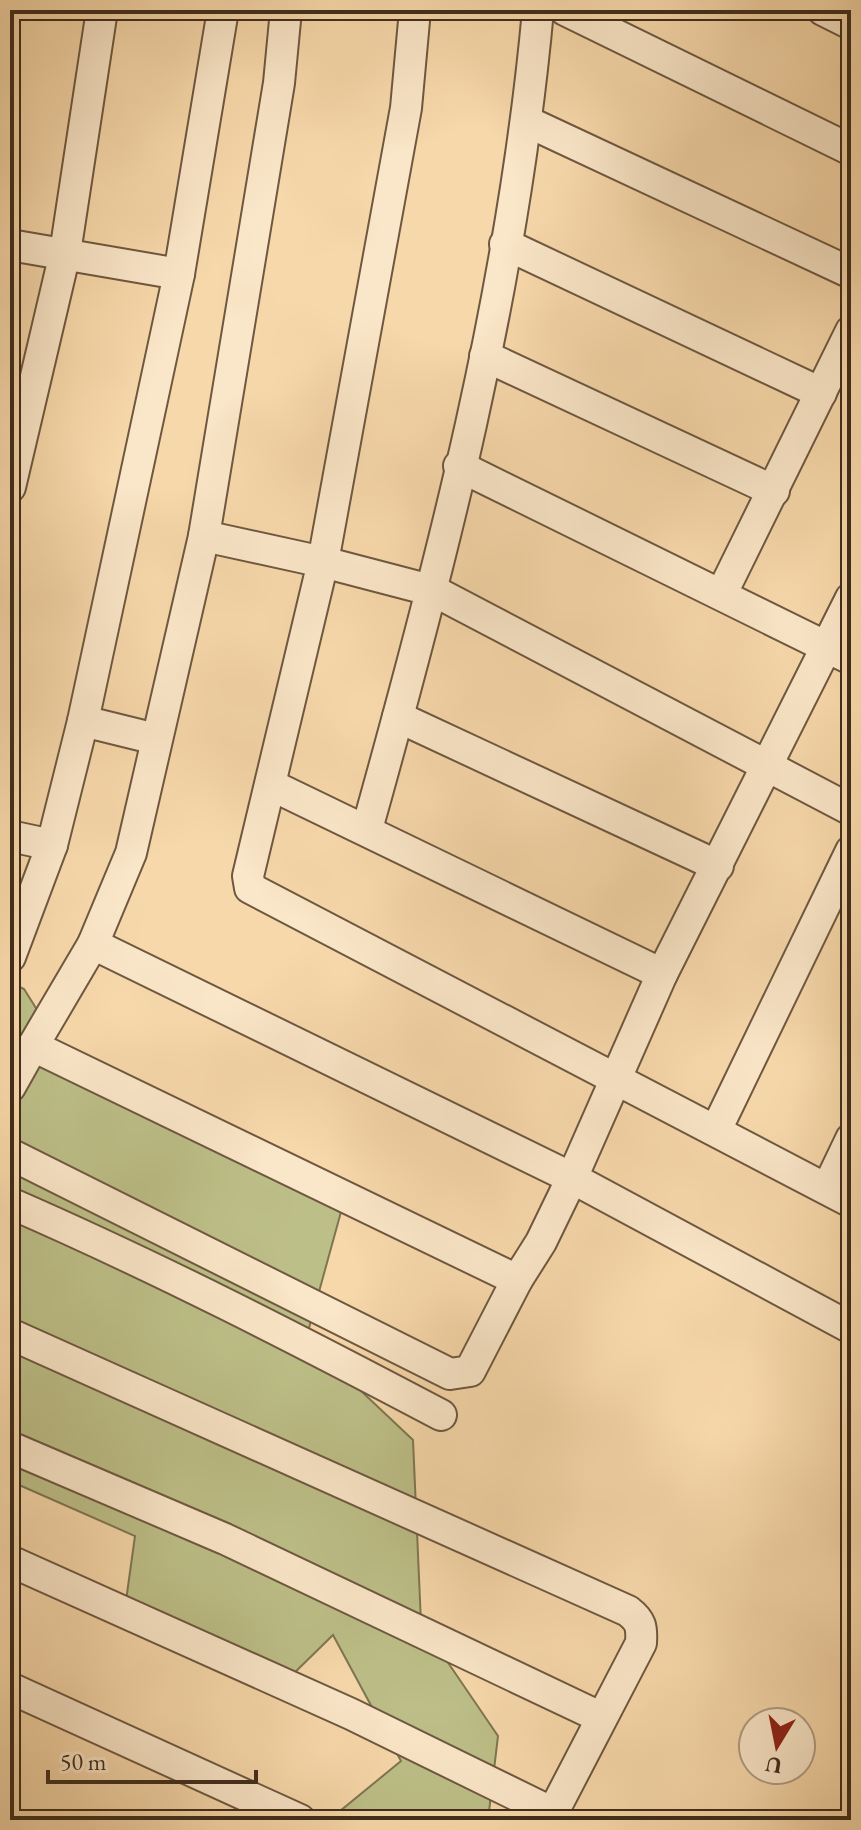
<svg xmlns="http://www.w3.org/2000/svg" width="861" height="1830" viewBox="0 0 861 1830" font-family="'EB Garamond',serif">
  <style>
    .green { fill: #bdbf88; stroke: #7e7652; stroke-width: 2 }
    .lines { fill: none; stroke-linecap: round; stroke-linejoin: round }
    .street-casing { stroke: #6e5840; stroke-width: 34 }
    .street { stroke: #fae6c8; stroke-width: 30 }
  </style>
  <rect width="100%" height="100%" fill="#f7d8aa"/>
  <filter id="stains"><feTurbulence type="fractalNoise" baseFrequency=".0025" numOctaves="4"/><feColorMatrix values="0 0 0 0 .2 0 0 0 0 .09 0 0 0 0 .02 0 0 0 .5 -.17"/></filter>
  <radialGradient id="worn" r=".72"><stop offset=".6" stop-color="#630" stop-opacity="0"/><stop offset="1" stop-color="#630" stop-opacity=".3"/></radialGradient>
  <!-- green -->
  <path class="green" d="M 10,982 L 24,989 L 75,1070 L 347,1190 L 306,1339 L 413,1440 L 421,1623 L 498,1736 L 488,1820 L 329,1820 L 401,1761 L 333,1635 L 285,1682 L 125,1608 L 135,1536 L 10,1481 Z"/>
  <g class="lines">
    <defs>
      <g id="street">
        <path d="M 286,10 L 279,83 L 204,536 L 131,853 L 93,944 L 33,1046 L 517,1280 L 541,1242 L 572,1178 L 662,974 L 851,598"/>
        <path d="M 415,10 L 406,108 L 323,562 L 248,876 L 250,888 L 851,1202"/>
        <path d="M 565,10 L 851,150"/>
        <path d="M 823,10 L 851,24"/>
        <path d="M 528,122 L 851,273"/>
        <path d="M 505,244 L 821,393"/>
        <path d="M 10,245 L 179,274"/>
        <path d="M 485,356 L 774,491"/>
        <path d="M 459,466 L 851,659"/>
        <path d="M 10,487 L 65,253 L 102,10"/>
        <path d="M 204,536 L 323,562 L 434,591 L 851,810"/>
        <path d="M 722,593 L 851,331"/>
        <path d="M 398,717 L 718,866"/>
        <path d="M 83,721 L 156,739"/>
        <path d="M 271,785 L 662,974"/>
        <path d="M 367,829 C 442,561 513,288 538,10"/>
        <path d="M 10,836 L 52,845"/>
        <path d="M 93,944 L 572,1178 L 851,1328"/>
        <path d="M 10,957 L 52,845 L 83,721 L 179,274 L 223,10"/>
        <path d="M 10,1087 L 33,1046"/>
        <path d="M 716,1130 L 851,851"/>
        <path d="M 10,1154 L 450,1374 L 470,1371 L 517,1280"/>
        <path d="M 827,1189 L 851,1139"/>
        <path d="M 10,1203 C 157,1267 299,1340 441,1415"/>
        <path d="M 10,1334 L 628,1611 C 641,1621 642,1627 641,1643 L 549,1820"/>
        <path d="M 10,1447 L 225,1539 L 600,1717"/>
        <path d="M 10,1561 L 351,1714 L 553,1813"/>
        <path d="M 10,1688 L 300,1820"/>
      </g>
    </defs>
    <!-- street casing -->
    <use href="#street" class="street-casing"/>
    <!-- street -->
    <use href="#street" class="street"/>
  </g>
  <!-- margin -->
  <rect width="861" height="1830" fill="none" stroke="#f7d8aa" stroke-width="40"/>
  <rect x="12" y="12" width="837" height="1806" fill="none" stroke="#402e1c" stroke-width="4"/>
  <rect x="20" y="20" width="821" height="1790" fill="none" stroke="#402e1c" stroke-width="2"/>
  <!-- north arrow -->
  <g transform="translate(777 1746) rotate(190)"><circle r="38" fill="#fae6c8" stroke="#b09c83" stroke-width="2"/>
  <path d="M0-6L14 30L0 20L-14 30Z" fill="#8f2418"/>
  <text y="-12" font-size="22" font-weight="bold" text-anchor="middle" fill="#402e1c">U</text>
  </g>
  <!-- scale -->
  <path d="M48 1770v12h208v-12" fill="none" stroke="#402e1c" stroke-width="4"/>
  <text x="60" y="1770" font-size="24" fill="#402e1c" stroke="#fae6c8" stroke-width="6" paint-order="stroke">50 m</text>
  <rect width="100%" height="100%" filter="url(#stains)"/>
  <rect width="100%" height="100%" fill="url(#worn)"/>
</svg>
